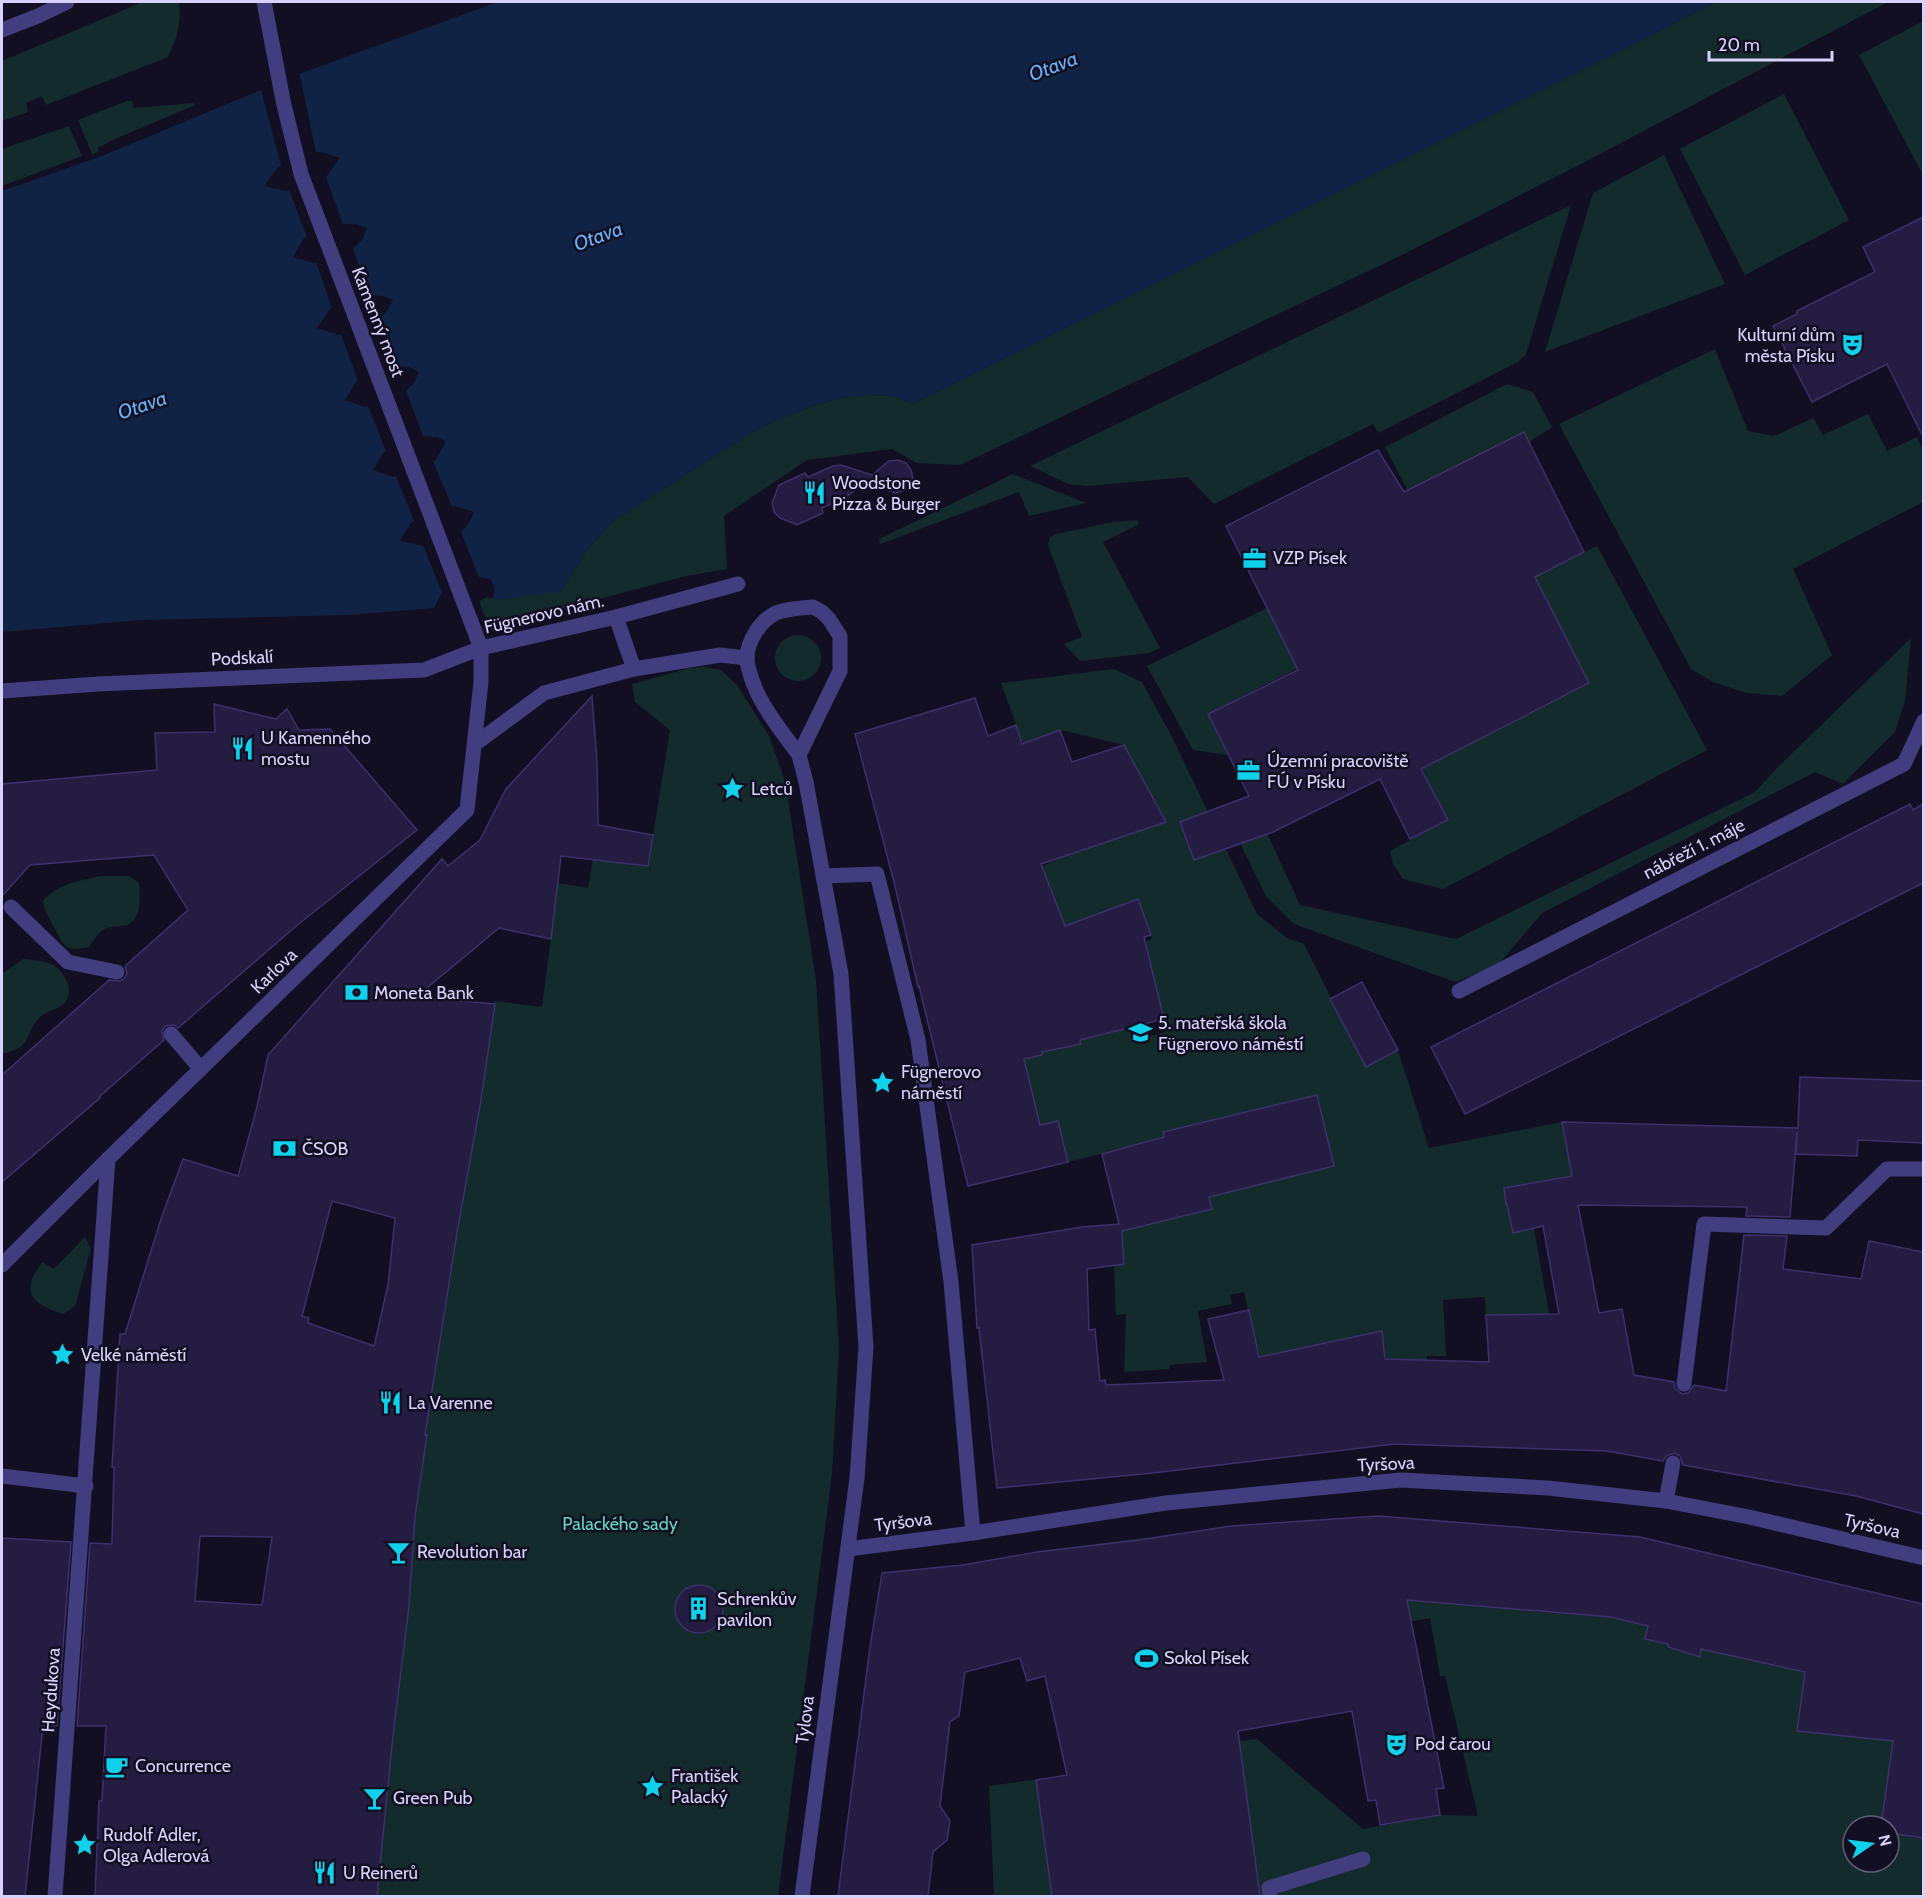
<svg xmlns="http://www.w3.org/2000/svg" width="1925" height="1898" viewBox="0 0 1925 1898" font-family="Cabin,sans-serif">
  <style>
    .green { fill: #132b2b }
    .water { fill: #112344 }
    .pier { fill: #130f22 }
    .building { fill: #251c41; stroke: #3d306c; stroke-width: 1.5; fill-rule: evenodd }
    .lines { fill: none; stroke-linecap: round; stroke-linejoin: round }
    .lane { stroke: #413d7e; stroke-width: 15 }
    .street { stroke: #413d7e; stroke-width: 15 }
    .labels { text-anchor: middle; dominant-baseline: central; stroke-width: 5; stroke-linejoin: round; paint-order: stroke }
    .street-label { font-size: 18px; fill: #d8d3fc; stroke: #130f22 }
    .poi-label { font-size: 18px; fill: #d8d3fc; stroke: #130f22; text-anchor: start }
    .park-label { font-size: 18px; fill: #63d7bd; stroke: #130f22 }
    .water-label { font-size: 20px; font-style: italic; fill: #68b1f5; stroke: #130f22 }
  </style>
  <rect width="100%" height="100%" fill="#130f22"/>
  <!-- green -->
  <g class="green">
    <path d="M 143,2 L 179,2 C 182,23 177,38 168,57 L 46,105 L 42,96 L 26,103 L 28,112 L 2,121 L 2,61 Z"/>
    <path d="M 1716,2 L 1888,2 L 1581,164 L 1404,254 L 960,465 L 917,463 L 892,449 L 807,460 L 724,516 L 727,569 L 686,576 L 490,628 L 482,610 L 479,601 L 487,597 L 561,591 L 589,547 L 615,520 L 759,428 L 812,406 L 841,398 L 869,395 L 893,396 L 913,404 L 1611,56 Z"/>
    <path d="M 1923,21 L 1923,175 L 1859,55 Z"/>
    <path d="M 1784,94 L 1849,220 L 1745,275 L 1680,149 Z"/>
    <path d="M 127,101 L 132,101 L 134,108 L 194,103 L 195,105 L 108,142 L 108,143 L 97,148 L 99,152 L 92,154 L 78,120 Z"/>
    <path d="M 69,126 L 82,156 L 2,186 L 2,149 Z"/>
    <path d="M 1664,155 L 1725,284 L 1545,352 L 1593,193 Z"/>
    <path d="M 1571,205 L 1526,354 L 1518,362 L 1378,433 L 1373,424 L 1214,504 L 1188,477 L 1087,486 L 1068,484 L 1030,466 Z"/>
    <path d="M 1715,349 L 1748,431 L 1774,436 L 1813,418 L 1823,435 L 1868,414 L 1887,451 L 1917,437 L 1923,450 L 1923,502 L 1793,569 L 1832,655 L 1782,696 L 1747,693 L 1713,682 L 1691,669 L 1559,424 Z"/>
    <path d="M 1507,384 L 1533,392 L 1552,427 L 1529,442 L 1524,432 L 1408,491 L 1385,447 Z"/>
    <path d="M 1013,474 L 1086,503 L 1029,516 L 1019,492 L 880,544 L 879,539 Z"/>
    <path d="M 1137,520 L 1139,524 L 1103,542 L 1160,648 L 1149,653 L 1080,661 L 1064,644 L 1082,637 L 1048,545 L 1050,537 L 1056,534 L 1113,522 Z"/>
    <path d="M 1597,546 L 1707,750 L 1443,889 L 1403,879 L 1393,864 L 1390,851 L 1448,820 L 1422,769 L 1589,683 L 1535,578 Z"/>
    <path d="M 1267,608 L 1298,668 L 1208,714 L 1228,755 L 1193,750 L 1147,666 Z"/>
    <circle cx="798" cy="658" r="23"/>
    <path d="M 1911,638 L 1905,701 L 1895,732 L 1843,784 L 1815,772 L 1542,913 L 1498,965 L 1455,982 L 1294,924 L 1266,896 L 1233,829 L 1247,795 L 1268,835 L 1300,905 L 1456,939 L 1755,792 L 1778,767 Z"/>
    <path d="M 704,667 L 721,670 L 737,685 L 769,736 L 785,781 L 816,980 L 839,1349 L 832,1474 L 778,1896 L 377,1896 C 390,1770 400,1643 415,1517 C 436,1344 470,1174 494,1001 L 542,1007 L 558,883 L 588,888 L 593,859 L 648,866 L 670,730 L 635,702 L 632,684 L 690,668 Z"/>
    <path d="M 1114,669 L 1142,682 L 1171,735 L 1257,914 L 1287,938 L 1304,944 L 1366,1067 L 1398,1050 L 1429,1148 L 1562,1122 L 1572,1175 L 1504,1188 L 1513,1233 L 1534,1228 L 1550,1319 L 1489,1362 L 1488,1340 L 1509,1315 L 1486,1315 L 1485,1297 L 1443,1300 L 1446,1356 L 1427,1356 L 1426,1368 L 1387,1368 L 1382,1331 L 1261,1357 L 1255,1340 L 1244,1292 L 1230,1295 L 1232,1304 L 1198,1311 L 1207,1362 L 1170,1365 L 1169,1369 L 1124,1372 L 1126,1314 L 1116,1315 L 1114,1266 L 1124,1263 L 1122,1231 L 1209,1197 L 1334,1166 L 1316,1095 L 1163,1132 L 1164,1138 L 1049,1167 L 1046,1152 L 1065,1146 L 1058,1121 L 1040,1125 L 1024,1059 L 1042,1055 L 1041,1048 L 1072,1042 L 1073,1046 L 1081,1044 L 1080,1040 L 1140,1025 L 1143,1038 L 1166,1032 L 1145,942 L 1152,939 L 1138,900 L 1065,926 L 1042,867 L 1062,857 L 1166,822 L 1146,786 L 1122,758 L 1130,755 L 1124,745 L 1061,730 L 1023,743 L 1001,683 Z"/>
    <path d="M 100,876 L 129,876 L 139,883 C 140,898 143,923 122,926 C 114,927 107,926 100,932 C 96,936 92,943 89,947 C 66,952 64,947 55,929 C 50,919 45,912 43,901 C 57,884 79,881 100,876 Z"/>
    <path d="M 23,959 C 32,960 43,960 51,964 C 63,969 73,987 67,999 C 63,1009 48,1010 40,1017 C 22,1035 36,1046 2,1054 L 2,974 Z"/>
    <path d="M 85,1237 L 91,1249 L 75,1306 L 63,1314 C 31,1303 20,1293 42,1262 L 54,1269 Z"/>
    <path d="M 1208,1530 L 1240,1741 L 1257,1739 L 1363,1829 L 1440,1815 L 1478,1816 L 1445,1676 L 1440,1676 L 1430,1618 L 1408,1622 L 1397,1586 L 1452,1604 L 1478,1606 L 1479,1599 L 1536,1605 L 1536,1612 L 1620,1618 L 1620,1619 L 1648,1626 L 1646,1639 L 1668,1644 L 1668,1648 L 1699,1657 L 1704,1638 L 1901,1692 L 1881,1826 L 1853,1826 L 1853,1862 L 1889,1862 L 1889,1833 L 1923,1839 L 1923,1896 L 994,1896 L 989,1786 L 1098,1771 L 1071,1640 L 1048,1550 Z"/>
  </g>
  <!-- water -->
  <path class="water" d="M 498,2 L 1716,2 L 1611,56 L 913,404 L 893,396 L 869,395 L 841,398 L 812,406 L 759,428 L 615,520 L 589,547 L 561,591 L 498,600 L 487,597 L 450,615 L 434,608 L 348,615 L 141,620 L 2,632 L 2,191 L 102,156 L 299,74 Z"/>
  <!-- pier -->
  <path class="pier" d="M 299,71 L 316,152 L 321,152 L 340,158 L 326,177 L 343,224 L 356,224 L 367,228 L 362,240 L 353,249 L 370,295 L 382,296 L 393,300 L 387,311 L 379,320 L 397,366 L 409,367 L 419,372 L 414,383 L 406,391 L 423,436 L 436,437 L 446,441 L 436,460 L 433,461 L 452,507 L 455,506 L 474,512 L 469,523 L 461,532 L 479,577 L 490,579 L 494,586 L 495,592 L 492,599 L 487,597 L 479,601 L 480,604 L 452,618 L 434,608 L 442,592 L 423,546 L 399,541 L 411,523 L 414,521 L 396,476 L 393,477 L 373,470 L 383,453 L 386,451 L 368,406 L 365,407 L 345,400 L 355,383 L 358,381 L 341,334 L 338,335 L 317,328 L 330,309 L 332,308 L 316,262 L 313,263 L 293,257 L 303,239 L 307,237 L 289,190 L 286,191 L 264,186 L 278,167 L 281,166 L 260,86 Z"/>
  <!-- building -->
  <g class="building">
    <path d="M 1923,217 L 1923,437 L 1887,364 L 1812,402 L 1773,326 L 1797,314 L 1797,311 L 1875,272 L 1863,247 Z"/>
    <path d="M 1524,432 L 1584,552 L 1535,577 L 1589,683 L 1421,769 L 1448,820 L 1410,839 L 1380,779 L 1273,832 L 1194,860 L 1180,822 L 1249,796 L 1208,714 L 1298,670 L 1226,526 L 1378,450 L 1404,492 Z"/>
    <path d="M 898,460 L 906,463 L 911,470 L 913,478 L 910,486 L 903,491 L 895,493 L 866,482 L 846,497 L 822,508 L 823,513 L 797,525 L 780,518 L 774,512 L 772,503 L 779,485 L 805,473 L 808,477 L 833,466 L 841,465 L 872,475 L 889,461 Z"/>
    <path d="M 592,696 L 597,762 L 598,825 L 653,835 L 648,866 L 561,856 L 551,939 L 499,928 L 416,997 L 495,1004 L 481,1100 L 458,1227 L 425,1435 L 427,1435 L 415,1517 L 409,1606 L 393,1736 L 377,1896 L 95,1896 L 99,1801 L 102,1801 L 106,1726 L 77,1726 L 90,1543 L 112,1544 L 114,1467 L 112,1467 L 120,1334 L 125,1334 L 161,1219 L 183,1159 L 238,1176 L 257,1107 L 268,1055 L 442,859 L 448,866 L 480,840 L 506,789 ZM 332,1201 L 395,1218 L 388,1285 L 374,1346 L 308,1323 L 309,1318 L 302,1316 ZM 200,1536 L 272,1537 L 262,1605 L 195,1601 Z"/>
    <path d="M 975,698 L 988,736 L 1016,725 L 1022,744 L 1060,730 L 1072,762 L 1124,745 L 1166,822 L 1041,864 L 1065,926 L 1138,899 L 1151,935 L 1144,937 L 1164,1019 L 1080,1040 L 1081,1044 L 1042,1052 L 1042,1055 L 1024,1059 L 1040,1125 L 1058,1121 L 1068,1162 L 968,1186 L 926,1015 L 919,986 L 918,987 L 895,886 L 855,734 Z"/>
    <path d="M 214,704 L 276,719 L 287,709 L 299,730 L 330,729 L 417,830 L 295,927 L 178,1028 L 174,1025 L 165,1026 L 162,1031 L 164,1040 L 99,1097 L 100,1098 L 2,1182 L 2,1075 L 109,980 L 120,981 L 124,979 L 127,973 L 125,966 L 188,910 L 154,855 L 30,865 L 2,896 L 2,784 L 157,770 L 155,733 L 215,732 Z"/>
    <path d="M 1910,804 L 1913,810 L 1923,804 L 1923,883 L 1465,1114 L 1431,1047 Z"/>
    <path d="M 1362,982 L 1398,1050 L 1366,1067 L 1330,999 Z"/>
    <path d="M 1800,1077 L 1923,1081 L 1923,1143 L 1858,1140 L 1857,1156 L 1796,1154 L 1797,1132 L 1790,1217 L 1746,1216 L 1747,1207 L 1578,1205 L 1599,1313 L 1622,1309 L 1634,1375 L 1674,1382 L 1675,1388 L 1682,1394 L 1688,1393 L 1694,1385 L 1726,1391 L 1744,1235 L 1787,1236 L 1783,1269 L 1861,1279 L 1869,1241 L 1923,1252 L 1923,1514 L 1856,1496 L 1683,1465 L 1680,1456 L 1674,1453 L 1666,1456 L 1663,1461 L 1606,1451 L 1394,1444 L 1153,1473 L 997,1488 L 979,1328 L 977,1328 L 972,1245 L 1082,1227 L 1119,1224 L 1102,1154 L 1164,1137 L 1163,1132 L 1317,1095 L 1334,1166 L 1209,1197 L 1212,1209 L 1122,1231 L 1124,1264 L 1087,1269 L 1089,1330 L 1095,1329 L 1100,1381 L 1105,1380 L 1106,1385 L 1224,1380 L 1208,1319 L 1249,1310 L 1259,1357 L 1382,1331 L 1385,1359 L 1489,1362 L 1486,1315 L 1559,1314 L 1543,1226 L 1513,1233 L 1507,1204 L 1506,1204 L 1504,1188 L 1572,1176 L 1562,1122 L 1798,1128 Z"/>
    <path d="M 1378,1516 L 1640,1537 L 1923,1604 L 1923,1838 L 1889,1833 L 1889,1826 L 1881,1826 L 1893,1741 L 1797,1731 L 1805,1672 L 1701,1649 L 1700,1657 L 1668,1647 L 1668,1644 L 1645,1639 L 1648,1626 L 1611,1617 L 1407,1600 L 1444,1788 L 1436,1789 L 1440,1815 L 1380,1825 L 1376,1800 L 1368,1801 L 1352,1711 L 1238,1731 L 1260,1896 L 1052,1896 L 1036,1780 L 1067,1775 L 1045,1676 L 1027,1681 L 1020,1658 L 965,1672 L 959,1716 L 950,1722 L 940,1806 L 950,1821 L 947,1840 L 933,1852 L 928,1896 L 838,1896 L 870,1647 L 882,1573 L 963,1565 L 1037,1552 L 1139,1540 L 1231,1526 Z"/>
    <path d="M 2,1538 L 71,1542 L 57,1726 L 43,1726 L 25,1896 L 2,1896 Z"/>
    <circle cx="699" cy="1609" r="24"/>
  </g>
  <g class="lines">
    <!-- lane -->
    <g class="lane">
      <path d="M 813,607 L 822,612 L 829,619 L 840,636 L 840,671 L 799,755 C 785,736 762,707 754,685 C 751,678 747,665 747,658 C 747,641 761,620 776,613 C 788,608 800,608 813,607 Z"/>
      <path d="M 11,907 L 68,962 L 117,972"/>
      <path d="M 171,1034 L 201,1069"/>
      <path d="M 1684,1384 L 1704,1224 L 1826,1228 L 1887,1169 L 1924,1169"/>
      <path d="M 1666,1501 L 1673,1463"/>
      <path d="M 1270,1896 L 1269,1888 L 1363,1859"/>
    </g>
    <!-- street -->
    <g class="street">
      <path d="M 2,30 L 38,16 L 67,2"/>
      <path d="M 616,617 L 634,669"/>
      <path d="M 2,691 L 98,684 L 424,670 L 481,648 L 616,617 L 738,584"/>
      <path d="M 475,744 L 544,693 L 634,669 L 720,655 L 747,658"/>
      <path d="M 799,755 L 806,782 L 841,974 L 866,1347 L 857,1478 L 802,1896"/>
      <path d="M 823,876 L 877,874 L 918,1040 L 951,1282 L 973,1533"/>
      <path d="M 1459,991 L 1904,764 L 1924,721"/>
      <path d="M 2,1265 L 108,1159 L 467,810 L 481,682 L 481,648 L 301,174 L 284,105 L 264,2"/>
      <path d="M 2,1476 L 86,1486"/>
      <path d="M 848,1549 L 973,1533 L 1166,1503 L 1401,1480 L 1548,1488 L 1666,1501 L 1749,1517 L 1924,1558"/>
      <path d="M 55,1896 L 108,1159"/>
    </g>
  </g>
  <!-- icons -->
  <defs>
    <symbol id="theatre-bare" viewBox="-9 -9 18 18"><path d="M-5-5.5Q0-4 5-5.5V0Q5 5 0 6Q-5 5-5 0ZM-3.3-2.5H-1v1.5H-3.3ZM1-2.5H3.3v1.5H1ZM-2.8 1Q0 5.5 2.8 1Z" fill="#0fd1ec" stroke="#130f22" stroke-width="2.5" paint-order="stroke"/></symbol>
    <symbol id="restaurant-bare" viewBox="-9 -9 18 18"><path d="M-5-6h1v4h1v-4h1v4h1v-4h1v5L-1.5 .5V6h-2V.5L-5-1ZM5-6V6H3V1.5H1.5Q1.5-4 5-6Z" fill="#0fd1ec" stroke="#130f22" stroke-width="2.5" paint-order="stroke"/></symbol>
    <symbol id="office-bare" viewBox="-9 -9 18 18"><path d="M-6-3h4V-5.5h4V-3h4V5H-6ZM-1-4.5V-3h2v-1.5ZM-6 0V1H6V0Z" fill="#0fd1ec" stroke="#130f22" stroke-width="2.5" paint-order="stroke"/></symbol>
    <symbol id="sight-bare" viewBox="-9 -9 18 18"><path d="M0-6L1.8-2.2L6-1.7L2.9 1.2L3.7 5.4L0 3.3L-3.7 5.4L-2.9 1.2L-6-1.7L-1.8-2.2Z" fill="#0fd1ec" stroke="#130f22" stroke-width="2.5" paint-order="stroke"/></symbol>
    <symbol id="bank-bare" viewBox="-9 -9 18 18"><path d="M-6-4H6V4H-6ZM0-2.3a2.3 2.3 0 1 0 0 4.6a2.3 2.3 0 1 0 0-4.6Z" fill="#0fd1ec" stroke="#130f22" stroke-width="2.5" paint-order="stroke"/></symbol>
    <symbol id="school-bare" viewBox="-9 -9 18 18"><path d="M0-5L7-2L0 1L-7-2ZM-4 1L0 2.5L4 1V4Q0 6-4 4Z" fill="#0fd1ec" stroke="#130f22" stroke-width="2.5" paint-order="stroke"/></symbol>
    <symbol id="bar-bare" viewBox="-9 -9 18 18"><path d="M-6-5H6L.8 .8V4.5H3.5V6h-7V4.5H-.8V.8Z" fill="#0fd1ec" stroke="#130f22" stroke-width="2.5" paint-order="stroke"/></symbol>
    <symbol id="building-bare" viewBox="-9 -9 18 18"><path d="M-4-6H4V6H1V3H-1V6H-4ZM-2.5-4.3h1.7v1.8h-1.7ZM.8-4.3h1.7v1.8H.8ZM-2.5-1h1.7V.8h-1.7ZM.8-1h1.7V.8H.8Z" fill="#0fd1ec" stroke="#130f22" stroke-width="2.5" paint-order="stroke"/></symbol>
    <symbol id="stadium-bare" viewBox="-9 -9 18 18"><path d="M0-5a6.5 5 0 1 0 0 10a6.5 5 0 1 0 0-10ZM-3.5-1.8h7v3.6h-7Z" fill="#0fd1ec" stroke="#130f22" stroke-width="2.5" paint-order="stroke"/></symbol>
    <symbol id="cafe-bare" viewBox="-9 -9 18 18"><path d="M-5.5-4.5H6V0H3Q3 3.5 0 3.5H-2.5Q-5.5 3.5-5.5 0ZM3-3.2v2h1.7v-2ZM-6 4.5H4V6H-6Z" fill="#0fd1ec" stroke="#130f22" stroke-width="2.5" paint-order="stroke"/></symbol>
  </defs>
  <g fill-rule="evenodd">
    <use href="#theatre-bare" x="1836" y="328" width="33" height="33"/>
    <use href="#restaurant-bare" x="798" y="476" width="33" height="33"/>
    <use href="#office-bare" x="1238" y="542" width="33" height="33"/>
    <use href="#restaurant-bare" x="226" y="732" width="33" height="33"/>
    <use href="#office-bare" x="1232" y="754" width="33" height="33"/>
    <use href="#sight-bare" x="716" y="772" width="33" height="33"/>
    <use href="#bank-bare" x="340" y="976" width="33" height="33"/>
    <use href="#school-bare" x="1124" y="1016" width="33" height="33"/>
    <use href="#sight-bare" x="866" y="1066" width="33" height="33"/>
    <use href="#bank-bare" x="268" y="1132" width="33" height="33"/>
    <use href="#sight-bare" x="46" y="1338" width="33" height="33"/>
    <use href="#restaurant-bare" x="374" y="1386" width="33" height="33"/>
    <use href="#bar-bare" x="382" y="1536" width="33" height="33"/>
    <use href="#building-bare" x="682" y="1592" width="33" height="33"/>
    <use href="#stadium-bare" x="1130" y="1642" width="33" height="33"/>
    <use href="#theatre-bare" x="1380" y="1728" width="33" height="33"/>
    <use href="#cafe-bare" x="100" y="1750" width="33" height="33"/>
    <use href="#sight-bare" x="636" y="1770" width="33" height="33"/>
    <use href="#bar-bare" x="358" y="1782" width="33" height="33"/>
    <use href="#sight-bare" x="68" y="1828" width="33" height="33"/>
    <use href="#restaurant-bare" x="308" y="1856" width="33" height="33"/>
  </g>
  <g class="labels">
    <!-- street labels -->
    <g class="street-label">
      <text transform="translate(378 322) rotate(69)">Kamenný most</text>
      <text transform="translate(544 614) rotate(-13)">Fügnerovo nám.</text>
      <text transform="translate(242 658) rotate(-3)">Podskalí</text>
      <text transform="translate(1694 849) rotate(-27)">nábřeží 1. máje</text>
      <text transform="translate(274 971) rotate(-44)">Karlova</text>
      <text transform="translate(1386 1464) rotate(-3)">Tyršova</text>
      <text transform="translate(903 1522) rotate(-7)">Tyršova</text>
      <text transform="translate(1872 1526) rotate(13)">Tyršova</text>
      <text transform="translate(51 1690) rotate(-86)">Heydukova</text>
      <text transform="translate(805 1720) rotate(-83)">Tylova</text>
    </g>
    <!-- poi labels -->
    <g class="poi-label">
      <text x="1835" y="335" text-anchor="end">Kulturní dům<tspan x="1835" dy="21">města Písku</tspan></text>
      <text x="832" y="483">Woodstone<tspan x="832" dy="21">Pizza &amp; Burger</tspan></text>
      <text x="1273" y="558">VZP Písek</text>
      <text x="261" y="738">U Kamenného<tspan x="261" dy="21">mostu</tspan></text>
      <text x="1267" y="761">Územní pracoviště<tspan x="1267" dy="21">FÚ v Písku</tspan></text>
      <text x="751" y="789">Letců</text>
      <text x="374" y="993">Moneta Bank</text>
      <text x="1158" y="1023">5. mateřská škola<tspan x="1158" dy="21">Fügnerovo náměstí</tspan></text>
      <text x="901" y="1072">Fügnerovo<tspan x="901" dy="21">náměstí</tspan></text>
      <text x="302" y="1149">ČSOB</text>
      <text x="81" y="1355">Velké náměstí</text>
      <text x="408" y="1403">La Varenne</text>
      <text x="417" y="1552">Revolution bar</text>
      <text x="717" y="1599">Schrenkův<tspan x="717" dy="21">pavilon</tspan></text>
      <text x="1164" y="1658">Sokol Písek</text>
      <text x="1415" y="1744">Pod čarou</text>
      <text x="135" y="1766">Concurrence</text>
      <text x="671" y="1776">František<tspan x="671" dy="21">Palacký</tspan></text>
      <text x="393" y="1798">Green Pub</text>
      <text x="103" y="1835">Rudolf Adler,<tspan x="103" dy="21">Olga Adlerová</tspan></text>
      <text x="343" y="1873">U Reinerů</text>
    </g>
    <!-- park labels -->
    <g class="park-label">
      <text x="620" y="1524">Palackého sady</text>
    </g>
    <!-- water labels -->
    <g class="water-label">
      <text transform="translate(1053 66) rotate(-21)">Otava</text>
      <text transform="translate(598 236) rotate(-20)">Otava</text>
      <text transform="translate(142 405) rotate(-19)">Otava</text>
    </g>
  </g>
  <!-- border -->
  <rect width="1925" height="1898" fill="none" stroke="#d8d3fc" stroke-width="6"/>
  <!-- north arrow -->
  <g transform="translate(1871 1844) rotate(76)"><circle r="28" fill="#130f22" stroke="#625d79" stroke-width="1.5"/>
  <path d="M0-4.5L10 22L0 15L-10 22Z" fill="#0fd1ec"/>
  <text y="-9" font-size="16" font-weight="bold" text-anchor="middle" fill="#d8d3fc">N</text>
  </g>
  <!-- scale -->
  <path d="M1709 51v9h123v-9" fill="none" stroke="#d8d3fc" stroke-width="3"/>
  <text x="1718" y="51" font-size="18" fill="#d8d3fc" stroke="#130f22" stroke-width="4.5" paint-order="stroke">20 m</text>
</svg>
